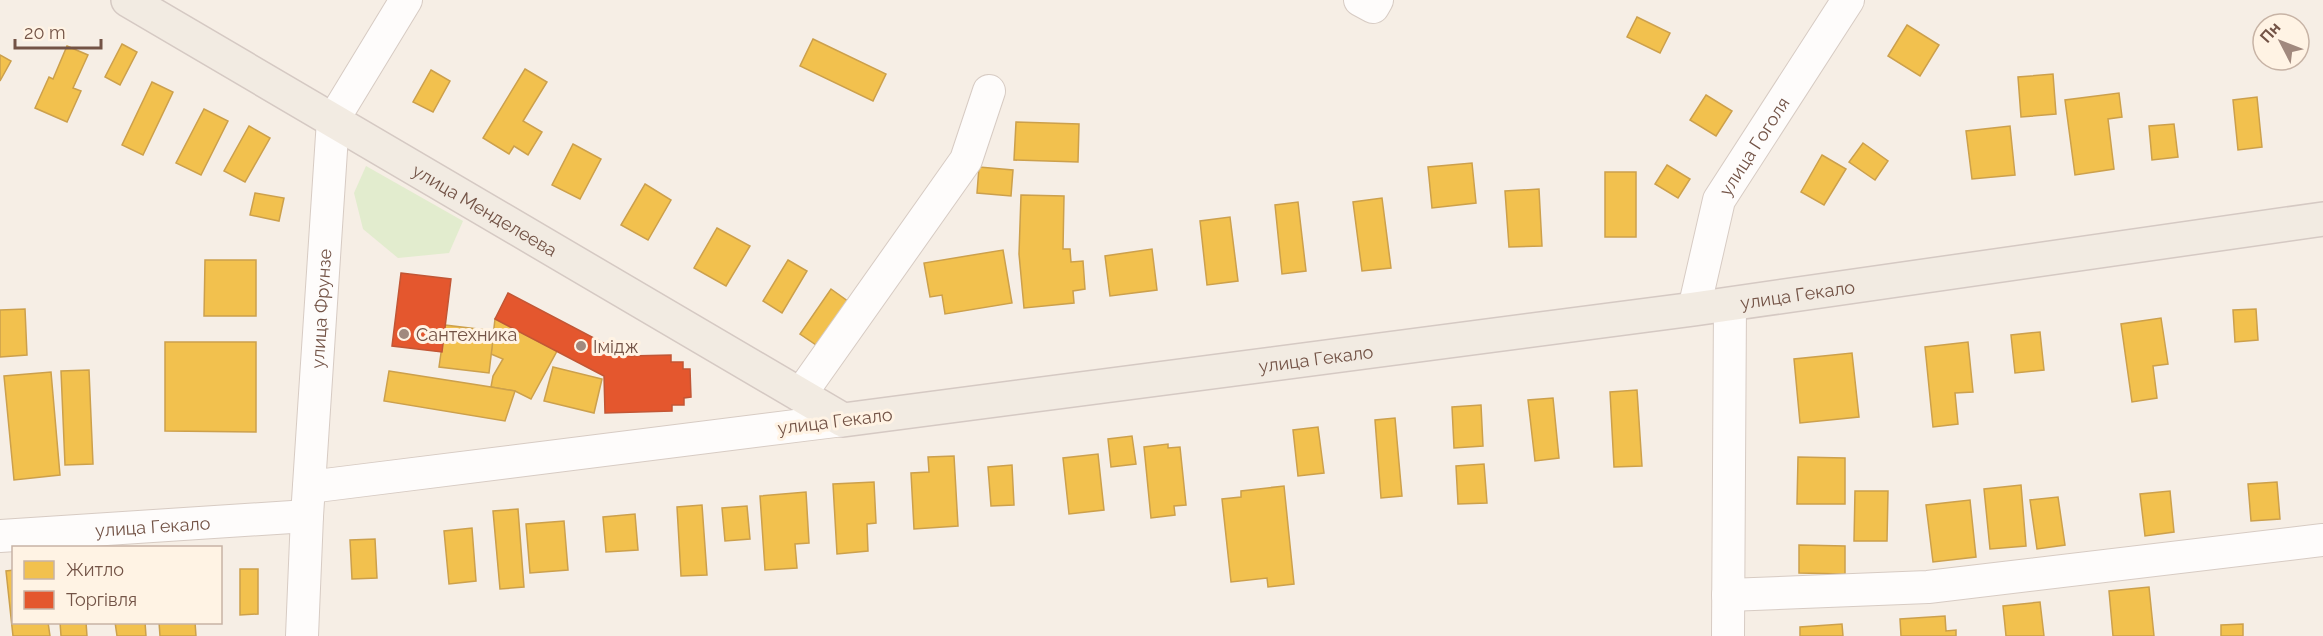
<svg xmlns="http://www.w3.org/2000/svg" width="2323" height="636" viewBox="0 0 2323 636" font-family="Raleway,sans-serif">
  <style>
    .green { fill: #e2ecce }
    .homes { fill: #f2c14e; stroke: #cca04c; stroke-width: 1.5 }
    .shops { fill: #e4572e; stroke: #c25635; stroke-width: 1.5 }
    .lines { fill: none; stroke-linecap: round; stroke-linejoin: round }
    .minor-casing { stroke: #d7cbc3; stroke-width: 34 }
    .major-casing { stroke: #d5c9c3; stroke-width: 36 }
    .minor { stroke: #fefcfb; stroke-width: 32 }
    .major { stroke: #f2ebe2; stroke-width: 33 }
    .poi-dot { fill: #a1897e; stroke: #fff3e4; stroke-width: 2 }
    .labels { text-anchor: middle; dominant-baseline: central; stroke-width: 6; stroke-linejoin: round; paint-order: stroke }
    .street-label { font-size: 18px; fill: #735346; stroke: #fff3e4 }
    .poi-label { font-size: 18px; fill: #735346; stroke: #fff3e4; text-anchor: start }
  </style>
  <rect width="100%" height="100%" fill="#f6eee5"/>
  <!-- green -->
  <path class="green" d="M 366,166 L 463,221 L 449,253 L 398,258 L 363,229 L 354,193 Z"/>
  <!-- homes -->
  <g class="homes">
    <path d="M 1637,17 L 1670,33 L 1660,53 L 1627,37 Z"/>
    <path d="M 1907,25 L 1939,45 L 1920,76 L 1888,56 Z"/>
    <path d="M 813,39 L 886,74 L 873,101 L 800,66 Z"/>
    <path d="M 122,44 L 137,52 L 120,85 L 105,77 Z"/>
    <path d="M 67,46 L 88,55 L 73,88 L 81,91 L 67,122 L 35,108 L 49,77 L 53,79 Z"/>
    <path d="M 0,55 L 11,61 L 0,81 Z"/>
    <path d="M 525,69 L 547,82 L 523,121 L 542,132 L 528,155 L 514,146 L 509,154 L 483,138 Z"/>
    <path d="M 431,70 L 450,81 L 433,112 L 413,102 Z"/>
    <path d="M 2053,74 L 2056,114 L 2021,117 L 2018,77 Z"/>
    <path d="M 152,82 L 173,92 L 143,155 L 122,145 Z"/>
    <path d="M 2119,93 L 2122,117 L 2108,119 L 2114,169 L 2075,175 L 2065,100 Z"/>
    <path d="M 1706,95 L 1732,111 L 1716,136 L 1690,120 Z"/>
    <path d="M 2257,97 L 2262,147 L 2238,150 L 2233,100 Z"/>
    <path d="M 204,109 L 228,121 L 201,175 L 176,163 Z"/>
    <path d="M 1016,122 L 1079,124 L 1078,162 L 1014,160 Z"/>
    <path d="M 2174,124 L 2178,157 L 2152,160 L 2149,126 Z"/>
    <path d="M 249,126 L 270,138 L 245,182 L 224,171 Z"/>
    <path d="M 2010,126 L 2015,175 L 1972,179 L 1966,131 Z"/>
    <path d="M 1863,143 L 1888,161 L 1875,180 L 1849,162 Z"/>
    <path d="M 573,144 L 601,159 L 580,199 L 552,185 Z"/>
    <path d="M 1822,155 L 1846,169 L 1824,205 L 1801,192 Z"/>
    <path d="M 1472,163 L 1476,203 L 1432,208 L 1428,167 Z"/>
    <path d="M 1667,165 L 1690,179 L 1678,198 L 1655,184 Z"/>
    <path d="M 979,167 L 1013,170 L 1011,196 L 977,193 Z"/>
    <rect x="1605" y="172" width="31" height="65"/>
    <path d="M 645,184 L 671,200 L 648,240 L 621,225 Z"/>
    <path d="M 1539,189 L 1542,246 L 1509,247 L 1505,191 Z"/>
    <path d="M 255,193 L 284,198 L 279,221 L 250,215 Z"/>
    <path d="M 1021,195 L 1064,196 L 1063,249 L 1070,249 L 1071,262 L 1083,261 L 1085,289 L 1073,291 L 1074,303 L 1024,308 L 1019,254 Z"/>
    <path d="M 1382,198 L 1391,268 L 1362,271 L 1353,202 Z"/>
    <path d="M 1298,202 L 1306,271 L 1282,274 L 1275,205 Z"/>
    <path d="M 1230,217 L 1238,281 L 1207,285 L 1200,221 Z"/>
    <path d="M 717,228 L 750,246 L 726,286 L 694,268 Z"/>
    <path d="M 1152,249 L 1157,290 L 1110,296 L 1105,256 Z"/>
    <path d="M 1003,250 L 1012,303 L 945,314 L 942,295 L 930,297 L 924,263 Z"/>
    <path d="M 205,260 L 256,260 L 256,316 L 204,316 Z"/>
    <path d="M 788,260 L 807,271 L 782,313 L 763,301 Z"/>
    <path d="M 831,289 L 856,307 L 825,351 L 800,334 Z"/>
    <path d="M 25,309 L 27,355 L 0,357 L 0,310 Z"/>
    <path d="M 2256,309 L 2258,340 L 2235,342 L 2233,310 Z"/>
    <path d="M 2161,318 L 2168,364 L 2153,366 L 2157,398 L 2132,402 L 2121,324 Z"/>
    <path d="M 495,319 L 557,351 L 531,399 L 515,391 L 491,387 L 493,376 L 503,359 L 491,354 Z"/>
    <path d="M 445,325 L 494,331 L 489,373 L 439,367 Z"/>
    <path d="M 2040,332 L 2044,370 L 2015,373 L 2011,335 Z"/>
    <path d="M 165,342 L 256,342 L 256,432 L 165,431 Z"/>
    <path d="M 1968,342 L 1973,392 L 1955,393 L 1958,424 L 1933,427 L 1925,347 Z"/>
    <path d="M 1852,353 L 1859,417 L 1800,423 L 1794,359 Z"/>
    <path d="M 553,367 L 602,379 L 594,413 L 544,401 Z"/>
    <path d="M 89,370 L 93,464 L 65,465 L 61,371 Z"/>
    <path d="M 389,371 L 491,387 L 515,391 L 505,421 L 384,401 Z"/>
    <path d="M 51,372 L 60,475 L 14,480 L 4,376 Z"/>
    <path d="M 1637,390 L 1642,466 L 1614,467 L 1610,392 Z"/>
    <path d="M 1553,398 L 1559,458 L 1535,461 L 1528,400 Z"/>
    <path d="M 1481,405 L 1483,446 L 1454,448 L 1452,407 Z"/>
    <path d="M 1395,418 L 1402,496 L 1381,498 L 1375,420 Z"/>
    <path d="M 1318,427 L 1324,473 L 1298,476 L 1293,430 Z"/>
    <path d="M 1132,436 L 1136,464 L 1111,467 L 1108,439 Z"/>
    <path d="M 1168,444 L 1168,448 L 1180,447 L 1186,505 L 1174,506 L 1175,515 L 1151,518 L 1144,447 Z"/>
    <path d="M 1098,454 L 1104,510 L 1069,514 L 1063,458 Z"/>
    <path d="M 954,456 L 958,526 L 914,529 L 911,473 L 929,472 L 928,457 Z"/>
    <path d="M 1798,457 L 1845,458 L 1845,504 L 1797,504 Z"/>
    <path d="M 1484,464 L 1487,503 L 1458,504 L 1456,466 Z"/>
    <path d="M 1012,465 L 1014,505 L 991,506 L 988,467 Z"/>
    <path d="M 874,482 L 876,523 L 867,524 L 868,551 L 837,554 L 833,484 Z"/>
    <path d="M 2277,482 L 2280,519 L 2251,521 L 2248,484 Z"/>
    <path d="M 2021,485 L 2026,546 L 1990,549 L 1984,489 Z"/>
    <path d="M 1284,486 L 1294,584 L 1268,587 L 1267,578 L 1231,582 L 1222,499 L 1241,497 L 1241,491 Z"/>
    <path d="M 1855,491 L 1888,491 L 1887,541 L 1854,541 Z"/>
    <path d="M 2170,491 L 2174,532 L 2145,536 L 2140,494 Z"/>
    <path d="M 806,492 L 809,543 L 795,544 L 797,568 L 765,570 L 760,496 Z"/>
    <path d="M 2058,497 L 2065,545 L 2037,549 L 2030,500 Z"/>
    <path d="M 1970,500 L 1976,557 L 1933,562 L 1926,505 Z"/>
    <path d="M 702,505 L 707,575 L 681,576 L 677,507 Z"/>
    <path d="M 747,506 L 750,539 L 725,541 L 722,508 Z"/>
    <path d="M 518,509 L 524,587 L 500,589 L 493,511 Z"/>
    <path d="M 635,514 L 638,550 L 606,552 L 603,517 Z"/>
    <path d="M 564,521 L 568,570 L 530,573 L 526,524 Z"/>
    <path d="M 472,528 L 476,581 L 449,584 L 444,531 Z"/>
    <path d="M 375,539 L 377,578 L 352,579 L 350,540 Z"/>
    <path d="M 1799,545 L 1845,546 L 1845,574 L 1799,573 Z"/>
    <path d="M 240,569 L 258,569 L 258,614 L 240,615 Z"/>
    <path d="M 14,570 L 14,622 L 48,622 L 50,636 L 13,636 L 6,571 Z"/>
    <path d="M 2149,587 L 2154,636 L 2113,636 L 2109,591 Z"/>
    <path d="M 2040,602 L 2044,636 L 2006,636 L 2003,606 Z"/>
    <path d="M 1945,616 L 1946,631 L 1956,630 L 1956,636 L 1901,636 L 1900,619 Z"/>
    <path d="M 60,622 L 86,622 L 87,636 L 61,636 Z"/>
    <path d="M 115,622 L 145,622 L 146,636 L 117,636 Z"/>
    <path d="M 159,622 L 195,622 L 196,636 L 160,636 Z"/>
    <path d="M 1842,624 L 1843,636 L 1800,636 L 1800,627 Z"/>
    <path d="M 2243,624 L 2243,636 L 2221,636 L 2221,625 Z"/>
  </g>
  <!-- shops -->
  <g class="shops">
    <path d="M 401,273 L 451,279 L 442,352 L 392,346 Z"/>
    <path d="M 508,293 L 628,356 L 671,355 L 671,362 L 683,362 L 683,369 L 690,369 L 691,397 L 684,398 L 684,405 L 672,405 L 672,411 L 605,413 L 604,376 L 495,319 Z"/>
  </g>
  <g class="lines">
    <defs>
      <g id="minor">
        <path d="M 1360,0 L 1373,7 L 1377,0"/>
        <path id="s1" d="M 1694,309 L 1719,200 L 1848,0"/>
        <path d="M 800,395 L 966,160 L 989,91"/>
        <path d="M 309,487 L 843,420"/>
        <path id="s2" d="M 0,536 L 307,516"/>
        <path d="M 1728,595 L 1928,587 L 2323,540"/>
        <path id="s3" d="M 302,636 L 307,516 L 333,120 L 406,0"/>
        <path d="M 1728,636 L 1730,304"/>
      </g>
      <g id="major">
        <path id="s4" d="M 128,0 L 843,420 L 1694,309 L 2323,219"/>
      </g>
    </defs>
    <!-- minor casing -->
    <use href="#minor" class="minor-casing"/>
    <!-- major casing -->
    <use href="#major" class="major-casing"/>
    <!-- minor -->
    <use href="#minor" class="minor"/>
    <!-- major -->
    <use href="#major" class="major"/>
  </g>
  <!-- markers -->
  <g class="poi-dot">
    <circle cx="404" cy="334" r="6"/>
    <circle cx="581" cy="346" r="6"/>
  </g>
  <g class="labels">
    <!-- street labels -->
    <g class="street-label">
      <text stroke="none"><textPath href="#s1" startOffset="176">улица Гоголя</textPath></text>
      <text stroke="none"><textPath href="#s4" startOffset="414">улица Менделеева</textPath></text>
      <text stroke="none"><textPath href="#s4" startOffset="1792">улица Гекало</textPath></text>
      <text stroke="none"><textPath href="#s3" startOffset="328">улица Фрунзе</textPath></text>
      <text stroke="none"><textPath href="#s4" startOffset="1306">улица Гекало</textPath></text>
      <text transform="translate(835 421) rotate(-7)">улица Гекало</text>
      <text stroke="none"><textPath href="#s2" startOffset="153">улица Гекало</textPath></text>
    </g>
    <!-- poi labels -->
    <g class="poi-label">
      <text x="416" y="334">Сантехника</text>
      <text x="593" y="346">Імідж</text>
    </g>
  </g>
  <!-- legend -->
  <rect x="12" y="546" width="210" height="78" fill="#fff3e4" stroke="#c7b3a5" stroke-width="1.5"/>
  <rect x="24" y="561" width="30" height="18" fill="#f2c14e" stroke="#c7b3a5" stroke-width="1.5"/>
  <text x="66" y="576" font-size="18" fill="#735346">Житло</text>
  <rect x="24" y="591" width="30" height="18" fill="#e4572e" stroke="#c7b3a5" stroke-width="1.5"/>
  <text x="66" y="606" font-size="18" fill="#735346">Торгівля</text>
  <!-- north arrow -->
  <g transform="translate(2281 42) rotate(312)"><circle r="28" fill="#fff3e4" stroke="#c7b3a5" stroke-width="1.5"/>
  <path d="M0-4.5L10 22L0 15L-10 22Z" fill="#a1897e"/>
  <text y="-9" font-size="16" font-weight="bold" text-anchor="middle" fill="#735346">Пн</text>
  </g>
  <!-- scale -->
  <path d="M15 39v9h86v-9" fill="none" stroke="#735346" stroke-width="3"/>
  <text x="24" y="39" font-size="18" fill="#735346" stroke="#fff3e4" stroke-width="4.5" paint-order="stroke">20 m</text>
</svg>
